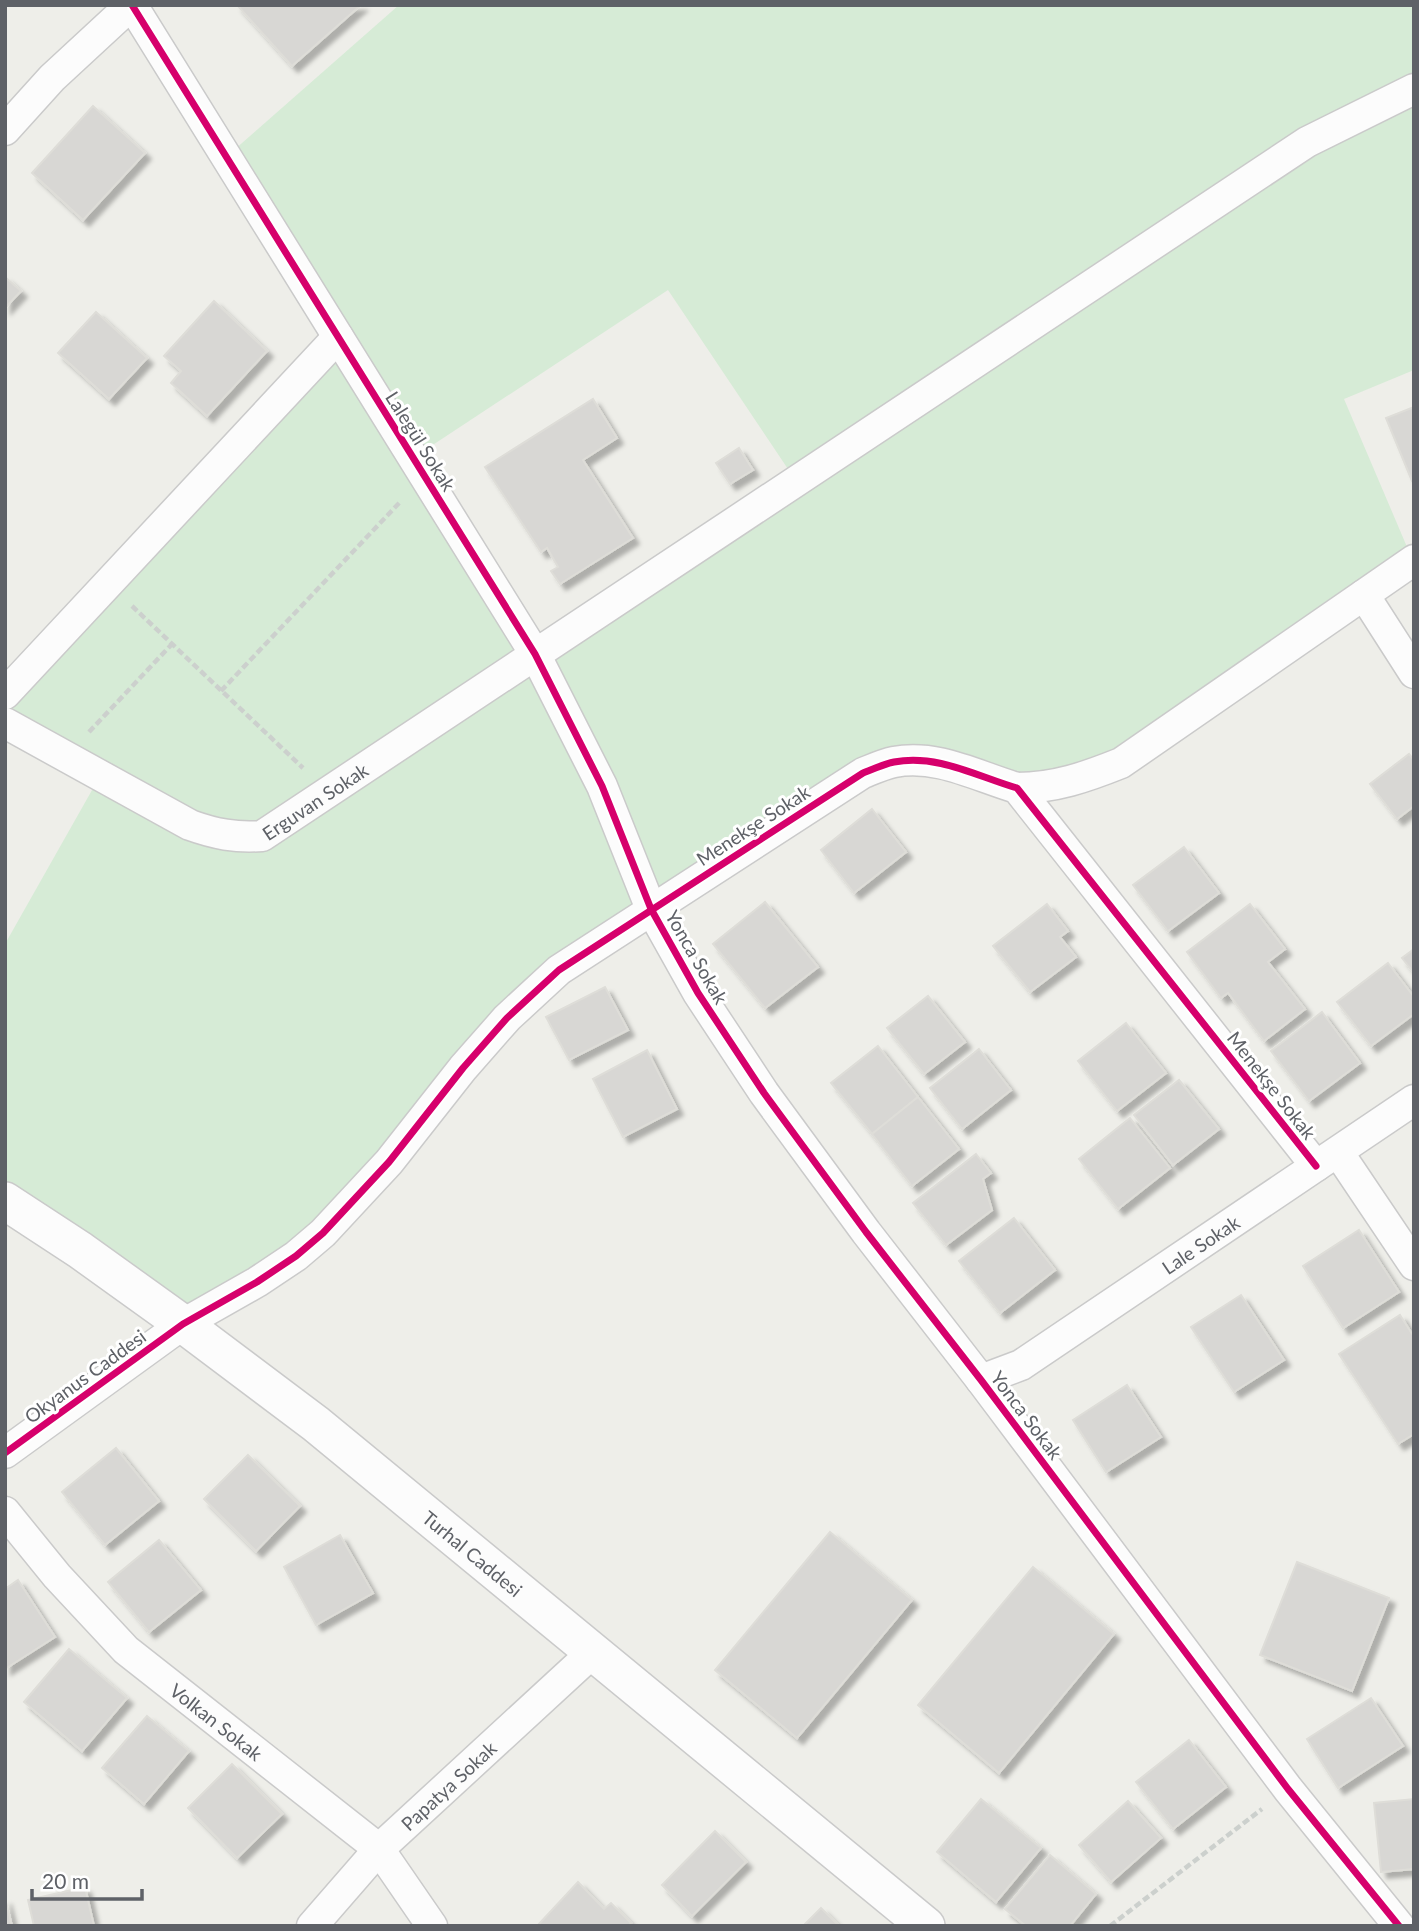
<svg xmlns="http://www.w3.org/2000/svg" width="1419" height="1931" viewBox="0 0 1419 1931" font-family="Lato,sans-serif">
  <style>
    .green { fill: #d6ebd6; fill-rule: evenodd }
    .building { fill: #d8d7d4; stroke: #deddd8; stroke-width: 2; filter: url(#shadow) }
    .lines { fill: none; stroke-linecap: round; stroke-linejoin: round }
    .minor-casing { stroke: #cacaca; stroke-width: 33 }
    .tertiary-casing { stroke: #cacaca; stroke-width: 40 }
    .path { stroke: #ccd0cd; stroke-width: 4.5; stroke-dasharray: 7 3.5; stroke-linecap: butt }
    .minor { stroke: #fcfcfc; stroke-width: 30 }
    .tertiary { stroke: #fcfcfc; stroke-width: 37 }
    .cycleway-casing { stroke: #fff; stroke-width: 11 }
    .cycleway { stroke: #d6006c; stroke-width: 7 }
    .labels { text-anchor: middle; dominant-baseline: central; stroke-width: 6; stroke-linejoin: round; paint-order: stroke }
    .street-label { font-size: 19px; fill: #5e6167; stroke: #fff }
  </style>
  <defs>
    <filter id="shadow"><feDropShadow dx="6" dy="6" stdDeviation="2" flood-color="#0004"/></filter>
  </defs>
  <rect width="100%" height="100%" fill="#eeeee9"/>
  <!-- green -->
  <path class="green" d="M 399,5 L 1414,5 L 1414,370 L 1344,399 L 1413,561 L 1121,763 L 1055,786 L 893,762 L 559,970 L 354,1200 L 183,1324 L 5,1201 L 5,944 L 100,776 L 5,723 L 5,694 L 338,338 L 226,157 ZM 668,290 L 796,481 L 535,654 L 413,458 Z"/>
  <!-- building -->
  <g class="building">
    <path d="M 237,5 L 361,5 L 292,66 Z"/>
    <path d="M 93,106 L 145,153 L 83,220 L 32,173 Z"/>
    <path d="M 5,277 L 21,291 L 5,308 Z"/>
    <path d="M 214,301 L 267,351 L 207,416 L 171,383 L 181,371 L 164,356 Z"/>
    <path d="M 96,312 L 147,358 L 109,399 L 58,353 Z"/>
    <path d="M 593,399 L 617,438 L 583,460 L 633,538 L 560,584 L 551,571 L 558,567 L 547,548 L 541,552 L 485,467 Z"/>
    <path d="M 1414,407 L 1414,480 L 1412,481 L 1386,418 Z"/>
    <path d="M 739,448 L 753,470 L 730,484 L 716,463 Z"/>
    <path d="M 1409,754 L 1414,760 L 1414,806 L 1397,819 L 1370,784 Z"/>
    <path d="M 872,809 L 906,852 L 854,893 L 821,850 Z"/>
    <path d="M 1184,847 L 1219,893 L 1168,931 L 1133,885 Z"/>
    <path d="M 765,902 L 818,967 L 765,1008 L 713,944 Z"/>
    <path d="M 1047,904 L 1068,931 L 1060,937 L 1076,957 L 1030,992 L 993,946 Z"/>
    <path d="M 1250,904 L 1285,949 L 1268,962 L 1305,1009 L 1264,1041 L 1228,993 L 1221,998 L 1187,952 Z"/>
    <path d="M 1414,949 L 1414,973 L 1402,958 Z"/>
    <path d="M 1388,963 L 1414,997 L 1414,1014 L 1371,1046 L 1337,1002 Z"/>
    <path d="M 605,987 L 628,1030 L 569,1060 L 546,1017 Z"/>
    <path d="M 928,996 L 965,1042 L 924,1074 L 887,1028 Z"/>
    <path d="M 1322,1012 L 1360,1063 L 1309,1101 L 1271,1051 Z"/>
    <path d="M 1126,1023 L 1166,1073 L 1117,1111 L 1078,1061 Z"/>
    <path d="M 878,1046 L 918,1097 L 872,1134 L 831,1083 Z"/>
    <path d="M 979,1049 L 1011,1090 L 962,1129 L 930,1088 Z"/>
    <path d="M 647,1050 L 677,1109 L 623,1137 L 593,1079 Z"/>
    <path d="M 1179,1080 L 1219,1129 L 1173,1165 L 1134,1115 Z"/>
    <path d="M 918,1097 L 959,1149 L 912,1186 L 872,1134 Z"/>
    <path d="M 1130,1118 L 1170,1168 L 1118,1209 L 1079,1159 Z"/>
    <path d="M 976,1154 L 991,1173 L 983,1179 L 992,1210 L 946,1245 L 913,1203 Z"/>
    <path d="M 1014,1218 L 1055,1270 L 1000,1313 L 959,1261 Z"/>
    <path d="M 1359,1230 L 1399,1292 L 1343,1328 L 1303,1266 Z"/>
    <path d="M 1241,1295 L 1284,1360 L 1234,1392 L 1191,1327 Z"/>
    <path d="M 1400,1315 L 1414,1337 L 1414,1434 L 1398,1444 L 1339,1354 Z"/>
    <path d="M 1127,1385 L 1161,1437 L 1106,1472 L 1073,1420 Z"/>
    <path d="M 116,1448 L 159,1501 L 105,1545 L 62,1492 Z"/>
    <path d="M 248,1455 L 300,1506 L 256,1551 L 204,1499 Z"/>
    <path d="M 830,1532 L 912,1600 L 797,1738 L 715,1670 Z"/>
    <path d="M 340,1535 L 373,1593 L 316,1625 L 284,1567 Z"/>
    <path d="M 159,1540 L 201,1590 L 149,1632 L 108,1582 Z"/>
    <path d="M 1297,1562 L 1389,1598 L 1352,1691 L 1260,1655 Z"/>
    <path d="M 1033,1567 L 1114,1634 L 999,1773 L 918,1705 Z"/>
    <path d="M 18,1580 L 55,1637 L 5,1669 L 5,1589 Z"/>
    <path d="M 69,1649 L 127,1698 L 82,1751 L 24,1702 Z"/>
    <path d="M 1371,1698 L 1403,1746 L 1338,1788 L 1307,1739 Z"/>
    <path d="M 147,1716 L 189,1751 L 144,1804 L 102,1768 Z"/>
    <path d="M 1189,1740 L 1226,1787 L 1173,1829 L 1136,1782 Z"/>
    <path d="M 232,1764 L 282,1814 L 237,1858 L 188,1808 Z"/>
    <path d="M 981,1799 L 1041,1848 L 996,1902 L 937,1852 Z"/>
    <path d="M 1414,1799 L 1414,1869 L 1381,1872 L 1374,1803 Z"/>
    <path d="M 1128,1801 L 1161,1838 L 1111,1882 L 1079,1845 Z"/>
    <path d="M 715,1831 L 746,1862 L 692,1916 L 662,1885 Z"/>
    <path d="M 1050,1855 L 1096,1894 L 1070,1926 L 1026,1926 L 1005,1909 Z"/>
    <path d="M 578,1882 L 604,1909 L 611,1903 L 631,1923 L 628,1926 L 537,1926 Z"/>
    <path d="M 85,1887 L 94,1926 L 34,1926 L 28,1900 Z"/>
    <path d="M 5,1898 L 12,1926 L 5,1926 Z"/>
    <path d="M 821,1908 L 839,1926 L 803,1926 Z"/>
  </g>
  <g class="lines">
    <defs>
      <g id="minor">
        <path d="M 132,5 L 535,654 L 602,786 L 651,909 L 698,993 L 764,1093 L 866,1232 L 981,1380 L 1288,1789 L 1399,1926"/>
        <path d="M 5,130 L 52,78 L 131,5"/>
        <path d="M 1364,595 L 1414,673"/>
        <path d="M 5,694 L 338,337"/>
        <path id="s1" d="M 5,723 L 190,825 C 215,834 236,838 262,836 L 1307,142 L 1414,89"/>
        <path d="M 1017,788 C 1055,788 1086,777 1121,763 L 1414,560"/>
        <path d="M 1338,1152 L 1414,1265"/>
        <path id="s2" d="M 981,1380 L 1021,1365 L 1414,1100"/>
        <path d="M 5,1453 L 183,1324 L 257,1282 L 296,1256 L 323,1233 L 389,1162 L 463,1068 L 507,1018 L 559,970 L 863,773 C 873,769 884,764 894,762 C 938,754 976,776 1017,788 L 1316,1166"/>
        <path id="s3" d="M 5,1512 L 57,1576 L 126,1650 L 379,1849 L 432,1926"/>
        <path id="s4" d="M 312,1926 L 379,1849 L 592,1653"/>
      </g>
      <g id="tertiary">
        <path id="s5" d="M 5,1201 L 80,1250 L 183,1324 L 316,1424 L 926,1926"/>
      </g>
    </defs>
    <!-- minor casing -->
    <use href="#minor" class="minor-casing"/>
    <!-- tertiary casing -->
    <use href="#tertiary" class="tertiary-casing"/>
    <!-- path -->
    <g class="path">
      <path d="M 132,606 L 303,768"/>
      <path d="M 221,691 L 401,501"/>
      <path d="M 89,732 L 172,644"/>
      <path d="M 1110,1926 L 1262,1809"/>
    </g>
    <!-- minor -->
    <use href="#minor" class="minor"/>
    <!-- tertiary -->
    <use href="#tertiary" class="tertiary"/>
    <defs>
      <g id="cycleway">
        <path d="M 132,5 L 535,654 L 602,786 L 651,909 L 698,993 L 764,1093 L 866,1232 L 981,1380 L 1288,1789 L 1399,1926"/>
        <path d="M 5,1453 L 183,1324 L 257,1282 L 296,1256 L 323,1233 L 389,1162 L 463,1068 L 507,1018 L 559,970 L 863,773 C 873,769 884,764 894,762 C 938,754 976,776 1017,788 L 1316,1166"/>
      </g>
    </defs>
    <!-- cycleway casing -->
    <use href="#cycleway" class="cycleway-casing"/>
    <!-- cycleway -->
    <use href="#cycleway" class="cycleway"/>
  </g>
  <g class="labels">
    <!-- street labels -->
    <g class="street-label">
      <text transform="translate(421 441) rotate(58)">Lalegül Sokak</text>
      <text stroke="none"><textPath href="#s1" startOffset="348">Erguvan Sokak</textPath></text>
      <text transform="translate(753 825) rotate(-33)">Menekşe Sokak</text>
      <text transform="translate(697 957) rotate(60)">Yonca Sokak</text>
      <text transform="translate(1272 1085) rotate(52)">Menekşe Sokak</text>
      <text stroke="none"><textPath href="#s2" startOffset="259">Lale Sokak</textPath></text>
      <text transform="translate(85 1376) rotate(-36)">Okyanus Caddesi</text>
      <text transform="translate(1027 1415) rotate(53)">Yonca Sokak</text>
      <text stroke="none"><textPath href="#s5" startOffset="586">Turhal Caddesi</textPath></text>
      <text stroke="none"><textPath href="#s3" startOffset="299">Volkan Sokak</textPath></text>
      <text stroke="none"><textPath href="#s4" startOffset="196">Papatya Sokak</textPath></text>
    </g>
  </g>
  <!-- border -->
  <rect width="1419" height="1931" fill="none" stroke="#5e6167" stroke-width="14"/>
  <!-- scale -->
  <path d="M32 1889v10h110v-10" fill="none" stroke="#5e6167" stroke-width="3.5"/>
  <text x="42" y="1889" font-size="21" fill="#5e6167" stroke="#ffffff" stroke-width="5" paint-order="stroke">20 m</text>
</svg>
